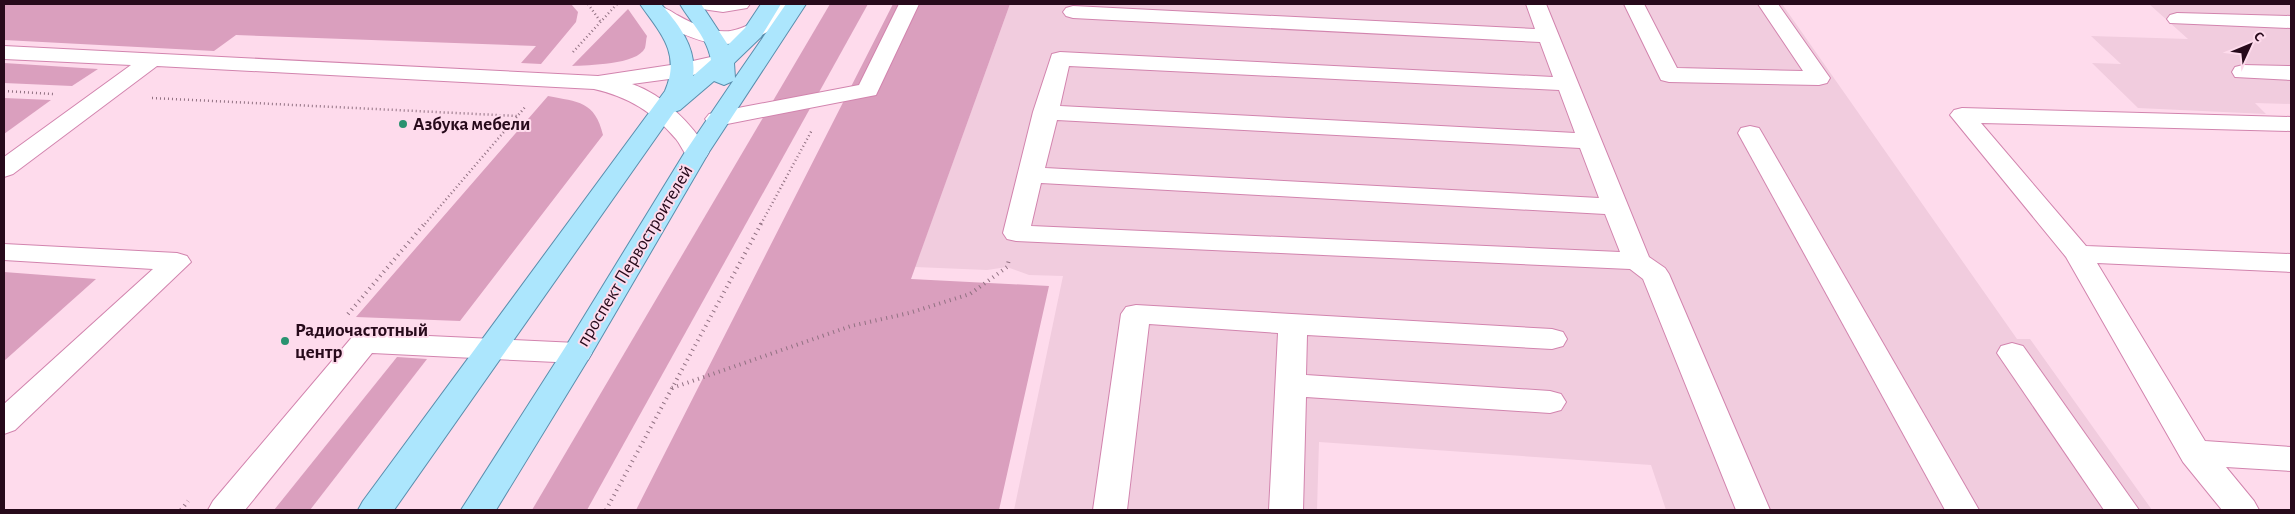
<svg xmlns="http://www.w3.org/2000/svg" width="2295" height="514" viewBox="0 0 2295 514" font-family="'Alegreya Sans',sans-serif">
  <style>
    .built { fill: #f1ccde }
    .green { fill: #da9fbe }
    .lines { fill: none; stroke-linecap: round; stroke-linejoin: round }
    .minor-casing { stroke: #d284ae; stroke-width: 2 }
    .major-casing { stroke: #5a8ead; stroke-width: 2 }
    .path-far1 { stroke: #917182; stroke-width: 2.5; stroke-dasharray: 1 3; stroke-linecap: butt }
    .path { stroke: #917182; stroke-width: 4; stroke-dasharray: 1 4.5; stroke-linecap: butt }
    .minor { fill: #fff; fill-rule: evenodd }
    .major { fill: #ace6fd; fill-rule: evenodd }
    .poi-dot { fill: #2a9270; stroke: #fedbec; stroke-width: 2 }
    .labels { text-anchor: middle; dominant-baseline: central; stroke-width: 4; stroke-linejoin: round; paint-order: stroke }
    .poi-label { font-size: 19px; font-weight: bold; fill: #270a1b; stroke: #fedbec; text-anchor: start }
    .street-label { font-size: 19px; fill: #270a1b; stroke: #fedbec }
  </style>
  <rect width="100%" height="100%" fill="#fedbec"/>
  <!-- built -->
  <g class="built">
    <path d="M 1010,4 L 1782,4 L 2017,339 L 2030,339 L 2152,510 L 1666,510 L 1651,465 L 1319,442 L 1317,510 L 1014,510 L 1063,276 L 1029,275 L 1007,267 L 987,270 L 915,267 Z"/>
    <path d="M 2149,4 L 2291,4 L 2291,104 L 2255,103 L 2266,114 L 2138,108 L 2092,63 L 2121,64 L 2091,36 L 2188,39 Z"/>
  </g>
  <!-- green -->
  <g class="green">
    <path d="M 4,4 L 571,4 L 578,12 L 576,22 L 541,64 L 521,63 L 536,46 L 236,35 L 214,51 L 4,40 Z"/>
    <path d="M 830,4 L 868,4 L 587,510 L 532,510 Z"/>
    <path d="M 893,4 L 1010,4 L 911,279 L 1049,286 L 999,510 L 636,510 Z"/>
    <path d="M 628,9 L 647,36 C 646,39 646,44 645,48 C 637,65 588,65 572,66 Z"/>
    <path d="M 4,63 L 98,69 L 72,86 L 4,83 Z"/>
    <path d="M 548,96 C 578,102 595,101 603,135 L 460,321 L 356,317 Z"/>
    <path d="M 4,98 L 51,100 L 4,134 Z"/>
    <path d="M 4,272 L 96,279 L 4,361 Z"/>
    <path d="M 397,357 L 427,359 L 310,510 L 274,510 Z"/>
  </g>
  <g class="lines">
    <defs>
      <g id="minor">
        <path d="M 692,4 L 750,4 L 747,8 L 723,12 L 695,8 Z"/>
        <path d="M 779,4 L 802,4 C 797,12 787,18 779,24 C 733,59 693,43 649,15 L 646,11 L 649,7 C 661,4 667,9 677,15 C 724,41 739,35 779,4 Z"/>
        <path d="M 899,4 L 919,4 L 876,95 L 717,126 L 709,124 L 705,119 L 709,114 L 717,112 L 859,85 Z"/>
        <path d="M 1526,4 L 1546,4 L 1649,257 L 1665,268 L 1669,274 L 1770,510 L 1736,510 L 1643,279 L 1630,269 L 1016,241 L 1007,239 L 1003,233 L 1033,112 L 1052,54 L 1060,52 L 1553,77 L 1540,42 L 1073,18 L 1066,16 L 1063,12 L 1066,8 L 1073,6 L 1535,29 ZM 1069,66 L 1559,90 L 1575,133 L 1060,106 ZM 1057,120 L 1580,148 L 1599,198 L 1045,168 ZM 1041,183 L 1605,214 L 1620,252 L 1031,226 Z"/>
        <path d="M 1624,4 L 1644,4 L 1677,68 L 1803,71 L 1758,4 L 1778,4 L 1830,78 L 1827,83 L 1819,85 L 1669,82 L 1661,80 Z"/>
        <path d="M 2177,13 L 2291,16 L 2291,28 L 2170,23 L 2167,19 L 2170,15 Z"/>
        <path d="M 4,46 L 598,76 L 684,63 L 724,54 L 732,56 L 735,61 L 732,66 L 684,77 L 632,84 C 664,95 692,124 709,152 L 706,157 C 700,159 692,161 687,156 C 683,151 680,144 676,139 C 653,112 629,97 594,89 L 157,66 L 13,174 L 4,177 L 4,157 L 131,65 L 4,59 Z"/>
        <path d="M 2243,65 L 2291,66 L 2291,80 L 2235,77 L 2232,72 L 2235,67 Z"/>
        <path d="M 1962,108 L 2291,117 L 2291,131 L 1981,123 L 2086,246 L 2291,254 L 2291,272 L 2097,263 L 2205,441 L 2291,447 L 2291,471 L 2226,467 L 2254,501 L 2259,510 L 2222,510 L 2183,462 L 2066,257 L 1950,115 L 1954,110 Z"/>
        <path d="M 1750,126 L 1759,128 L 1762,133 L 1979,510 L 1945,510 L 1738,133 L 1741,128 Z"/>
        <path d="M 4,244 L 177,253 L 187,256 L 191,262 L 15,430 L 4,434 L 4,404 L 153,269 L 4,260 Z"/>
        <path d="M 1136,305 L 1552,329 L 1563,332 L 1567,339 L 1563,346 L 1552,349 L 1307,335 L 1306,375 L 1550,391 L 1561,394 L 1566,402 L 1561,410 L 1550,413 L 1306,397 L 1303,510 L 1269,510 L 1278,333 L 1149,324 L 1127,510 L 1093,510 L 1121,314 L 1126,307 Z"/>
        <path d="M 364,333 L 577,343 L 588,346 L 592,353 L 588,360 L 577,363 L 372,353 L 245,510 L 208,510 L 213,501 L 353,336 Z"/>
        <path d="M 2012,343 L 2023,346 L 2139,510 L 2104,510 L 1997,353 L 2001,346 Z"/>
      </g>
      <path id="major" d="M 640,4 L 661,4 C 678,24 697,47 693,76 L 711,60 C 707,37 691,23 680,4 L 701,4 L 728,45 L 745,28 L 761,4 L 781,4 L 761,37 L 734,63 L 735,78 L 786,4 L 806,4 L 709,152 L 592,353 L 496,510 L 461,510 L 566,346 L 685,152 L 733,81 L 724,85 L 714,81 L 680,110 L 674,112 L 394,510 L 358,510 L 363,501 L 665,91 C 681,53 661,34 640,4 Z"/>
    </defs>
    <!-- minor casing -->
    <use href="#minor" class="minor-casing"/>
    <!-- major casing -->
    <use href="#major" class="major-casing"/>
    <!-- path-far1 -->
    <g class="path-far1">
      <path d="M 588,4 L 600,21"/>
      <path d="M 573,52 L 617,4"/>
      <path d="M 4,91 L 53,94"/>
      <path d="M 152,98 L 517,116"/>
      <path d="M 425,224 L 526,106"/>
      <path d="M 761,224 L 812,130"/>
    </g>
    <!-- path -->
    <g class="path">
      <path d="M 348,314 L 426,222"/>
      <path d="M 672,388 L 851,326 L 909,313 L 970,294 L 1007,267 L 1009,260"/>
      <path d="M 181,510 L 188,501"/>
      <path d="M 606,510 L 762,222"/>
    </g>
    <!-- minor -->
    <use href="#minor" class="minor"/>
    <!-- major -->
    <use href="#major" class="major"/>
  </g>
  <!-- markers -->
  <g class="poi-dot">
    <circle cx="403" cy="124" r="5"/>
    <circle cx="285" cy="341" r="5"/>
  </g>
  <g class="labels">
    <!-- poi labels -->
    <g class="poi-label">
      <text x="413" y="124">Азбука мебели</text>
      <text x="295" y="330">Радиочастотный<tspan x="295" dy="22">центр</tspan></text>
    </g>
    <!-- street labels -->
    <g class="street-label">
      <text transform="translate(635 256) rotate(-59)">проспект Первостроителей</text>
    </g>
  </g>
  <!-- border -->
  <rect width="2295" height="514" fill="none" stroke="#270a1b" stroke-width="10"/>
  <!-- north arrow -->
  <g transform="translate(2250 45) rotate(46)" stroke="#fedbec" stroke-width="4" paint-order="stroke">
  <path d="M0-4L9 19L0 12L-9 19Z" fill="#270a1b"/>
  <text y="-8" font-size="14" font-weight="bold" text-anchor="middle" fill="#270a1b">С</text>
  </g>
</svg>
